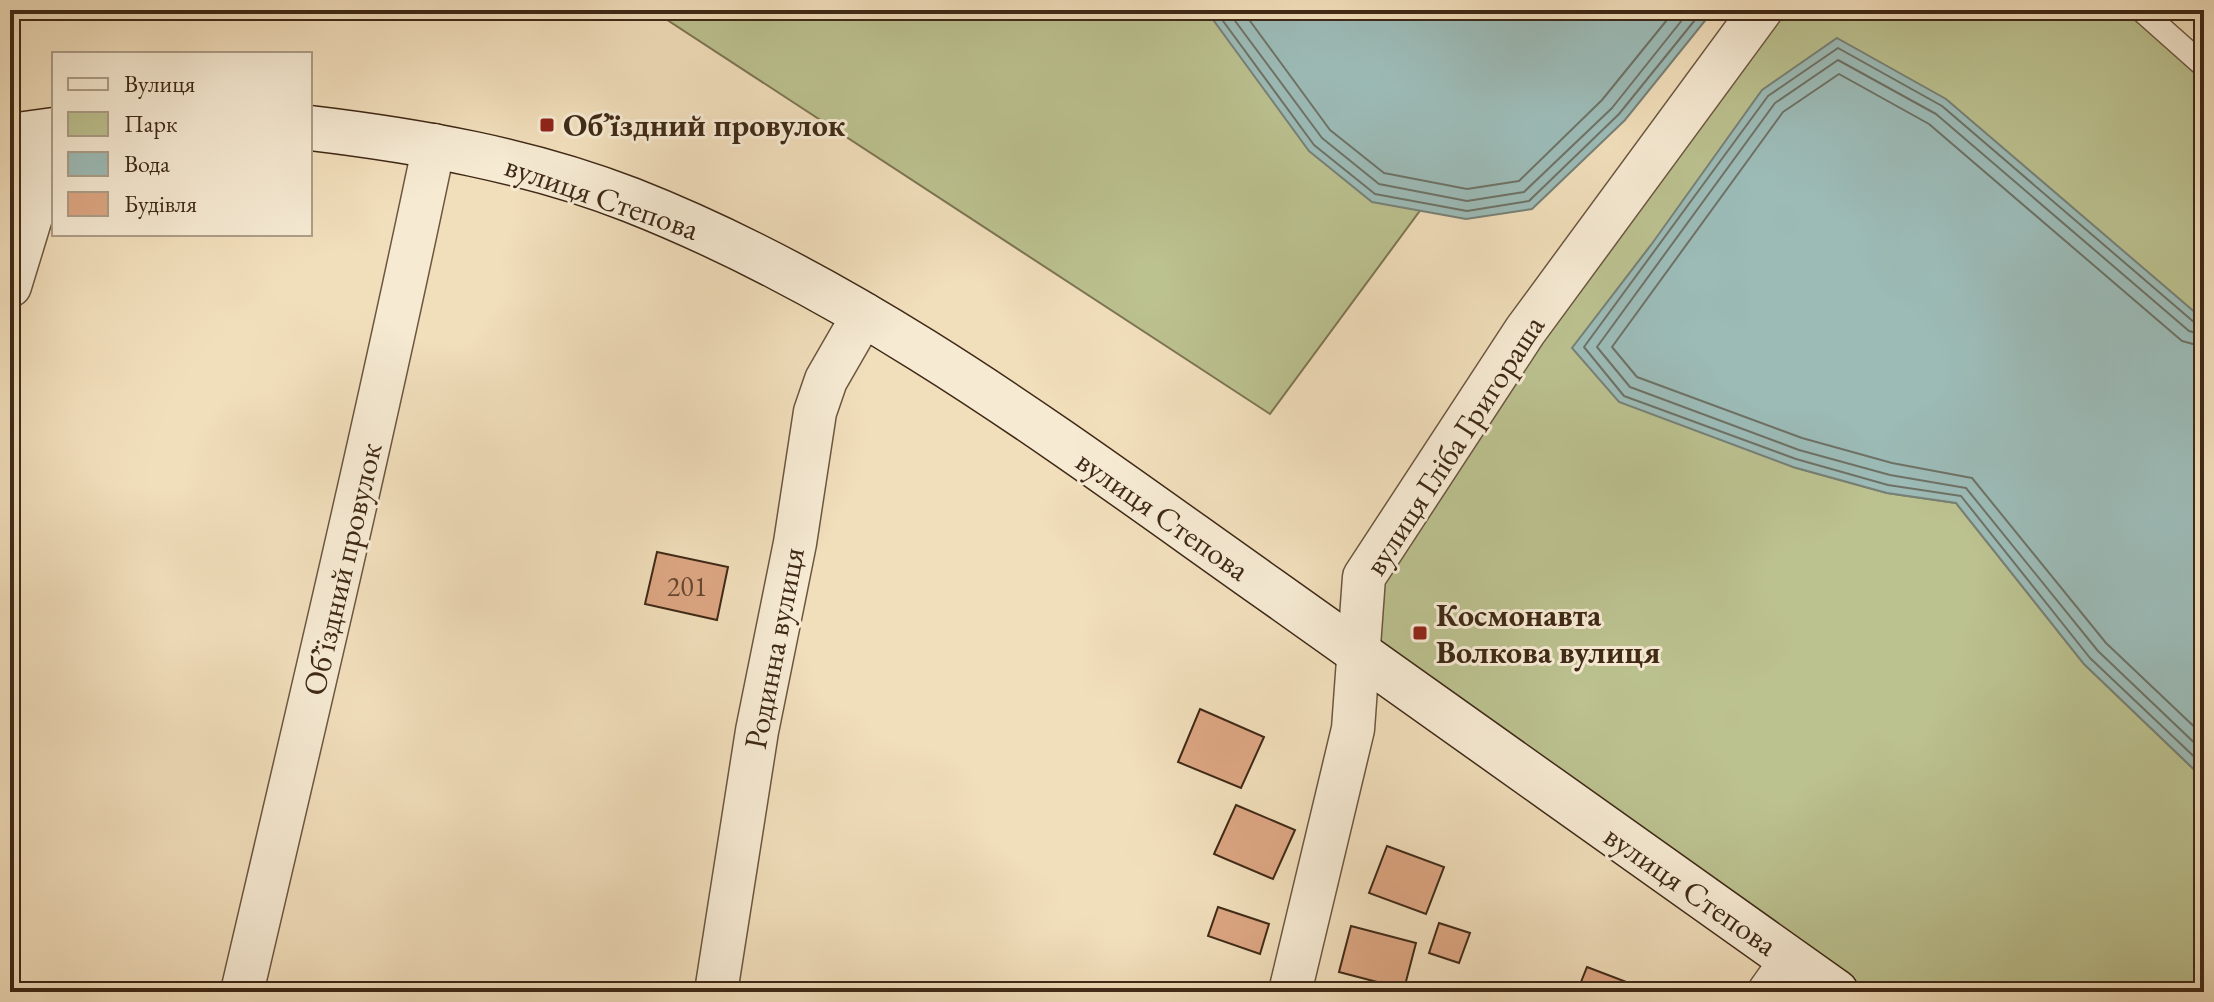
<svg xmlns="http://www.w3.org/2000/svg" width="2214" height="1002" viewBox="0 0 2214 1002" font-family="'EB Garamond',serif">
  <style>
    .green { fill: #bbc18f; stroke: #7d7552; stroke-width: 2 }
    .water { fill: #9cbbb7; stroke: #778177; stroke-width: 2 }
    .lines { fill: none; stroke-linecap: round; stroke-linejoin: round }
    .shore { stroke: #6e7266; stroke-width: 2 }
    .building { fill: #dda683; stroke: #3f2916; stroke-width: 2 }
    .lane-casing { stroke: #6c563f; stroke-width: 25 }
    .street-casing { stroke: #6c563f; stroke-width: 45 }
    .secondary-casing { stroke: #3f2916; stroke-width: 47 }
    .lane { stroke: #f6ead3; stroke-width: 22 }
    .street { stroke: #f6ead3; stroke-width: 42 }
    .secondary { stroke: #f6ead3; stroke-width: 44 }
    .poi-dot { fill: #8f2418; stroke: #f6ead3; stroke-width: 3 }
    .labels { text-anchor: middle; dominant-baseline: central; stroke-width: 6; stroke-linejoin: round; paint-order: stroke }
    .number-label { font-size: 28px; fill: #664831 }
    .poi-label { font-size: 32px; font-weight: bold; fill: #3f2916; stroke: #f6ead3; text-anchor: start }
    .street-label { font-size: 32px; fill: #3f2916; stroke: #f6ead3 }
  </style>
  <rect width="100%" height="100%" fill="#f1debb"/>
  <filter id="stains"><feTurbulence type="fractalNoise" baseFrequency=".0025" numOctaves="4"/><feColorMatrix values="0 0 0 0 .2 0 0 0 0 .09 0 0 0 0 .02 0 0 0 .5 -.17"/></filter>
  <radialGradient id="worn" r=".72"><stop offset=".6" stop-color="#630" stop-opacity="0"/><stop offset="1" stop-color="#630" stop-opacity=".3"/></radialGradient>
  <!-- green -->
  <g class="green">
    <path d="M 652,10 L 1568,10 L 1270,414 Z"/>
    <path d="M 1761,10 L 2141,10 L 2204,66 L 2204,320 L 1651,245 L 1573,348 L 1793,467 L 1887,493 L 1956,503 L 2084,664 L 2204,779 L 2204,992 L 1836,992 L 1358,652 L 1364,577 Z"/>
  </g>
  <!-- water -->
  <g class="water">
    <path d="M 1206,10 L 1711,10 L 1712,12 L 1625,120 L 1532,209 L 1466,219 L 1372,202 L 1309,151 Z"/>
    <path d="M 1837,38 L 1946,99 L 2204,320 L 2204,779 L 2084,664 L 1956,503 L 1887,493 L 1793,467 L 1619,402 L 1572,348 L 1651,245 L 1762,90 Z"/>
  </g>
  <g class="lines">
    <!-- shore -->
    <g class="shore">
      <path d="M 1215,10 L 1314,145 L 1375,194 L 1467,211 L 1529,201 L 1619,114 L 1703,10"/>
      <path d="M 1227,10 L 1322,138 L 1379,184 L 1467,201 L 1524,192 L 1612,108 L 1690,10"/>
      <path d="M 1242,10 L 1330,130 L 1384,173 L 1467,189 L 1519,181 L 1602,100 L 1675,10"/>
      <path d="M 2204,325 L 2195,323 L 1942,106 L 1838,48 L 1768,96 L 1584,347 L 1624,396 L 1796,459 L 1888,485 L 1961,496 L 2090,658 L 2204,766"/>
      <path d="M 2204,335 L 2189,331 L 1936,114 L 1838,60 L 1775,103 L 1597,347 L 1630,387 L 1799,450 L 1890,475 L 1966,488 L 2098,651 L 2204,752"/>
      <path d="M 2204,347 L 2182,341 L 1929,124 L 1839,74 L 1783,112 L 1612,347 L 1637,377 L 1802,438 L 1892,463 L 1972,478 L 2106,643 L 2204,736"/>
    </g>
  </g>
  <!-- building -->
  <g class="building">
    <path d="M 657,552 L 728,567 L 717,620 L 645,604 Z"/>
    <path d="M 1200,709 L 1264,737 L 1241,788 L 1178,762 Z"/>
    <path d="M 1236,805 L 1295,830 L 1273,879 L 1214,854 Z"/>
    <path d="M 1387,846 L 1444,867 L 1426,914 L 1369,893 Z"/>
    <path d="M 1218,907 L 1269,924 L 1260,954 L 1208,936 Z"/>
    <path d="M 1439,923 L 1470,933 L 1459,963 L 1429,953 Z"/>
    <path d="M 1351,926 L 1416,943 L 1404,989 L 1339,972 Z"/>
    <path d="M 1587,967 L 1637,986 L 1634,992 L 1577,992 Z"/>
  </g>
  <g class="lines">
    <defs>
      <path id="lane" d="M 2141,10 L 2204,66"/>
      <g id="street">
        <path d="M 10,286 L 35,204 L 30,133"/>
        <path d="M 242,992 C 308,710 375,428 434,145"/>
        <path d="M 716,992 L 757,731 L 795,543 L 815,412 L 826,380 L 864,314"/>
        <path d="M 1290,992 L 1353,729 L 1364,577 L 1525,331 L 1761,10"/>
        <path d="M 1769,992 L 1791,961"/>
      </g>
      <g id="secondary">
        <path d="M 310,128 C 419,141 528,160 631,200 C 865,292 1065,445 1269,589 C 1458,723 1647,858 1836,992"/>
        <path d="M 10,136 L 54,130"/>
      </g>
    </defs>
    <!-- lane casing -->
    <use href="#lane" class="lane-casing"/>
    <!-- street casing -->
    <use href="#street" class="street-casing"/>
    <!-- secondary casing -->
    <use href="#secondary" class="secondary-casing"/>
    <!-- lane -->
    <use href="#lane" class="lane"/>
    <!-- street -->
    <use href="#street" class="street"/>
    <!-- secondary -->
    <use href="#secondary" class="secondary"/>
  </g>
  <!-- markers -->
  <g class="poi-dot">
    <rect x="539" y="117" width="16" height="16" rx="4"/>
    <rect x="1412" y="625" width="16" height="16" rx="4"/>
  </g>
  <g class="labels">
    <!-- number labels -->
    <g class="number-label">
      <text x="687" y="586">201</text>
    </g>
    <!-- poi labels -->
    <g class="poi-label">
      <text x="563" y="125">Об’їздний провулок</text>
      <text x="1436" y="615">Космонавта<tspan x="1436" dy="37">Волкова вулиця</tspan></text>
    </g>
    <!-- street labels -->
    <g class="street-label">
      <text transform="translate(602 197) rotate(19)">вулиця Степова</text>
      <text transform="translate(1454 445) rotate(-57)">вулиця Гліба Григораша</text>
      <text transform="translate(1163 515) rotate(35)">вулиця Степова</text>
      <text transform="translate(342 569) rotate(-77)">Обʼїздний провулок</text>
      <text transform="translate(774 648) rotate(-79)">Родинна вулиця</text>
      <text transform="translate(1691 890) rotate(35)">вулиця Степова</text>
    </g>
  </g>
  <!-- margin -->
  <rect width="2214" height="1002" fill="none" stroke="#f1debb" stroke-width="40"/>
  <rect x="12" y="12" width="2190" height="978" fill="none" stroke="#3f2916" stroke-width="4"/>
  <rect x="20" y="20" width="2174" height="962" fill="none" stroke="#3f2916" stroke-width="2"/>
  <!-- legend -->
  <rect x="52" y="52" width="260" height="184" fill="#f6ead3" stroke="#ad9d87" stroke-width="2"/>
  <rect x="68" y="78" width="40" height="12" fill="#f6ead3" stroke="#ad9d87" stroke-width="2"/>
  <text x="124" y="92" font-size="24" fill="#3f2916">Вулиця</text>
  <rect x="68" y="112" width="40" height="24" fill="#bbc18f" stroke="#ad9d87" stroke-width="2"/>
  <text x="124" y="132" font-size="24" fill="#3f2916">Парк</text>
  <rect x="68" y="152" width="40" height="24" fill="#9cbbb7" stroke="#ad9d87" stroke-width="2"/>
  <text x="124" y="172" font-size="24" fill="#3f2916">Вода</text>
  <rect x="68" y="192" width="40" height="24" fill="#dda683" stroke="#ad9d87" stroke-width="2"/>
  <text x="124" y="212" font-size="24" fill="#3f2916">Будівля</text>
  <rect width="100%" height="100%" filter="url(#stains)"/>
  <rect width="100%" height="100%" fill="url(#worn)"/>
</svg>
